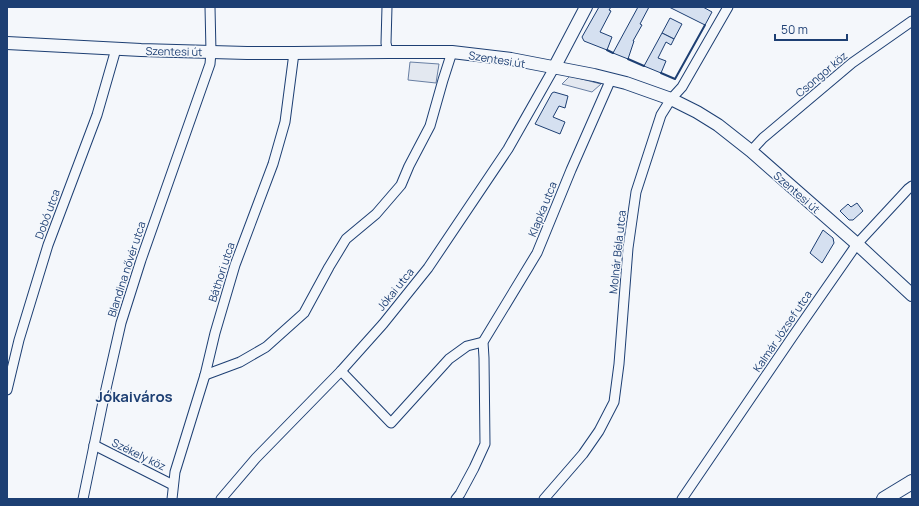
<svg xmlns="http://www.w3.org/2000/svg" width="919" height="506" viewBox="0 0 919 506" font-family="Manrope,sans-serif">
  <style>
    .parking { fill: #e3e8f0; stroke: #687fa3 }
    .building { fill: #d5e0f0; stroke: #1d3f73 }
    .lines { fill: none; stroke-linecap: round; stroke-linejoin: round }
    .street-casing { stroke: #1d3f73; stroke-width: 11 }
    .secondary-casing { stroke: #1d3f73; stroke-width: 14 }
    .primary-casing { stroke: #1d3f73; stroke-width: 16 }
    .street { stroke: #f4f7fb; stroke-width: 9 }
    .secondary { stroke: #f4f7fb; stroke-width: 12 }
    .primary { stroke: #f4f7fb; stroke-width: 14 }
    .wall { stroke: #1d3f73; stroke-width: 2 }
    .labels { text-anchor: middle; dominant-baseline: central; stroke-width: 3; stroke-linejoin: round; paint-order: stroke }
    .street-label { font-size: 11px; fill: #1d3f73; stroke: #f4f7fb }
    .district-label { font-size: 15px; font-weight: bold; fill: #1d3f73; stroke: #f4f7fb }
  </style>
  <rect width="100%" height="100%" fill="#f4f7fb"/>
  <!-- parking -->
  <g class="parking">
    <path d="M 410,62 L 439,64 L 436,83 L 408,80 Z"/>
    <path d="M 570,76 L 601,84 L 592,92 L 562,84 Z"/>
  </g>
  <!-- building -->
  <g class="building">
    <path d="M 599,7 L 611,7 L 609,10 L 611,11 L 600,32 L 612,37 L 607,50 L 584,41 L 582,37 Z"/>
    <path d="M 638,7 L 649,7 L 640,24 L 642,25 L 633,41 L 634,41 L 628,59 L 613,53 Z"/>
    <path d="M 669,7 L 703,7 L 712,12 L 705,25 Z"/>
    <path d="M 670,18 L 682,24 L 674,39 L 662,33 Z"/>
    <path d="M 662,33 L 674,39 L 671,45 L 666,42 L 658,58 L 666,61 L 661,73 L 644,66 Z"/>
    <path d="M 554,92 L 568,96 L 565,108 L 559,106 L 553,117 L 565,122 L 560,134 L 535,124 L 552,93 Z"/>
    <path d="M 857,203 L 863,211 L 853,220 L 849,220 L 840,211 L 848,204 L 851,207 Z"/>
    <path d="M 823,230 L 833,238 L 834,243 L 822,263 L 810,253 Z"/>
  </g>
  <g class="lines">
    <defs>
      <g id="street">
        <path d="M 387,7 L 386,43 L 388,52"/>
        <path d="M 751,151 L 763,138 L 852,63 L 912,21"/>
        <path d="M 341,371 L 391,423 L 449,359 L 467,346 L 483,342"/>
        <path d="M 205,375 L 240,362 L 266,347 L 304,313 L 329,267 L 346,239 L 376,214 L 401,185 L 409,166 L 430,126 L 443,80 L 452,52"/>
        <path d="M 7,390 L 19,340 L 48,245 L 97,115 L 116,49"/>
        <path d="M 94,445 L 173,485"/>
        <path d="M 83,499 L 103,402 L 121,323 L 141,260 L 210,64 L 211,52 L 210,7"/>
        <path d="M 172,499 L 175,472 L 205,375 L 215,333 L 235,265 L 273,164 L 285,122 L 294,53"/>
        <path d="M 221,499 L 256,458 L 341,371 L 383,324 L 428,268 L 508,149 L 554,68"/>
        <path d="M 456,499 L 460,494 L 474,468 L 485,444 L 484,358 L 483,342 L 537,253 L 571,170 L 611,79"/>
        <path d="M 544,499 L 583,454 L 599,431 L 614,402 L 619,364 L 628,248 L 636,192 L 661,115 L 671,99 L 682,87 L 728,7"/>
        <path d="M 682,499 L 793,336 L 857,244 L 908,189 L 912,186"/>
      </g>
      <g id="secondary">
        <path d="M 7,43 L 141,50 L 247,53 L 294,53 L 388,52 L 452,52 L 511,59 L 594,75 L 626,83 L 671,99 L 697,112 L 718,125 L 751,151 L 857,244 L 912,295"/>
        <path d="M 554,68 L 586,7"/>
      </g>
      <path id="primary" d="M 884,499 L 912,482"/>
    </defs>
    <!-- street casing -->
    <use href="#street" class="street-casing"/>
    <!-- secondary casing -->
    <use href="#secondary" class="secondary-casing"/>
    <!-- primary casing -->
    <use href="#primary" class="primary-casing"/>
    <!-- street -->
    <use href="#street" class="street"/>
    <!-- secondary -->
    <use href="#secondary" class="secondary"/>
    <!-- primary -->
    <use href="#primary" class="primary"/>
    <!-- wall -->
    <g class="wall">
      <path d="M 607,50 L 613,53"/>
      <path d="M 628,59 L 644,66"/>
      <path d="M 661,73 L 675,79 L 705,25"/>
    </g>
  </g>
  <g class="labels">
    <!-- street labels -->
    <g class="street-label">
      <text transform="translate(174 51) rotate(1)">Szentesi út</text>
      <text transform="translate(497 59) rotate(9)">Szentesi út</text>
      <text transform="translate(821 74) rotate(-40)">Csongor köz</text>
      <text transform="translate(797 192) rotate(41)">Szentesi út</text>
      <text transform="translate(542 209) rotate(-68)">Klapka utca</text>
      <text transform="translate(47 214) rotate(-70)">Dobó utca</text>
      <text transform="translate(617 252) rotate(-84)">Molnár Béla utca</text>
      <text transform="translate(126 269) rotate(-72)">Blandina nővér utca</text>
      <text transform="translate(221 272) rotate(-72)">Báthori utca</text>
      <text transform="translate(395 289) rotate(-51)">Jókai utca</text>
      <text transform="translate(782 331) rotate(-56)">Kalmár József utca</text>
      <text transform="translate(139 454) rotate(26)">Székely köz</text>
    </g>
    <!-- district labels -->
    <g class="district-label">
      <text x="134" y="396">Jókaiváros</text>
    </g>
  </g>
  <!-- border -->
  <rect width="919" height="506" fill="none" stroke="#1d3f73" stroke-width="16"/>
  <!-- scale -->
  <path d="M775 34v6h72v-6" fill="none" stroke="#1d3f73" stroke-width="2"/>
  <text x="781" y="34" font-size="12" fill="#1d3f73" stroke="#f4f7fb" stroke-width="3" paint-order="stroke">50 m</text>
</svg>
